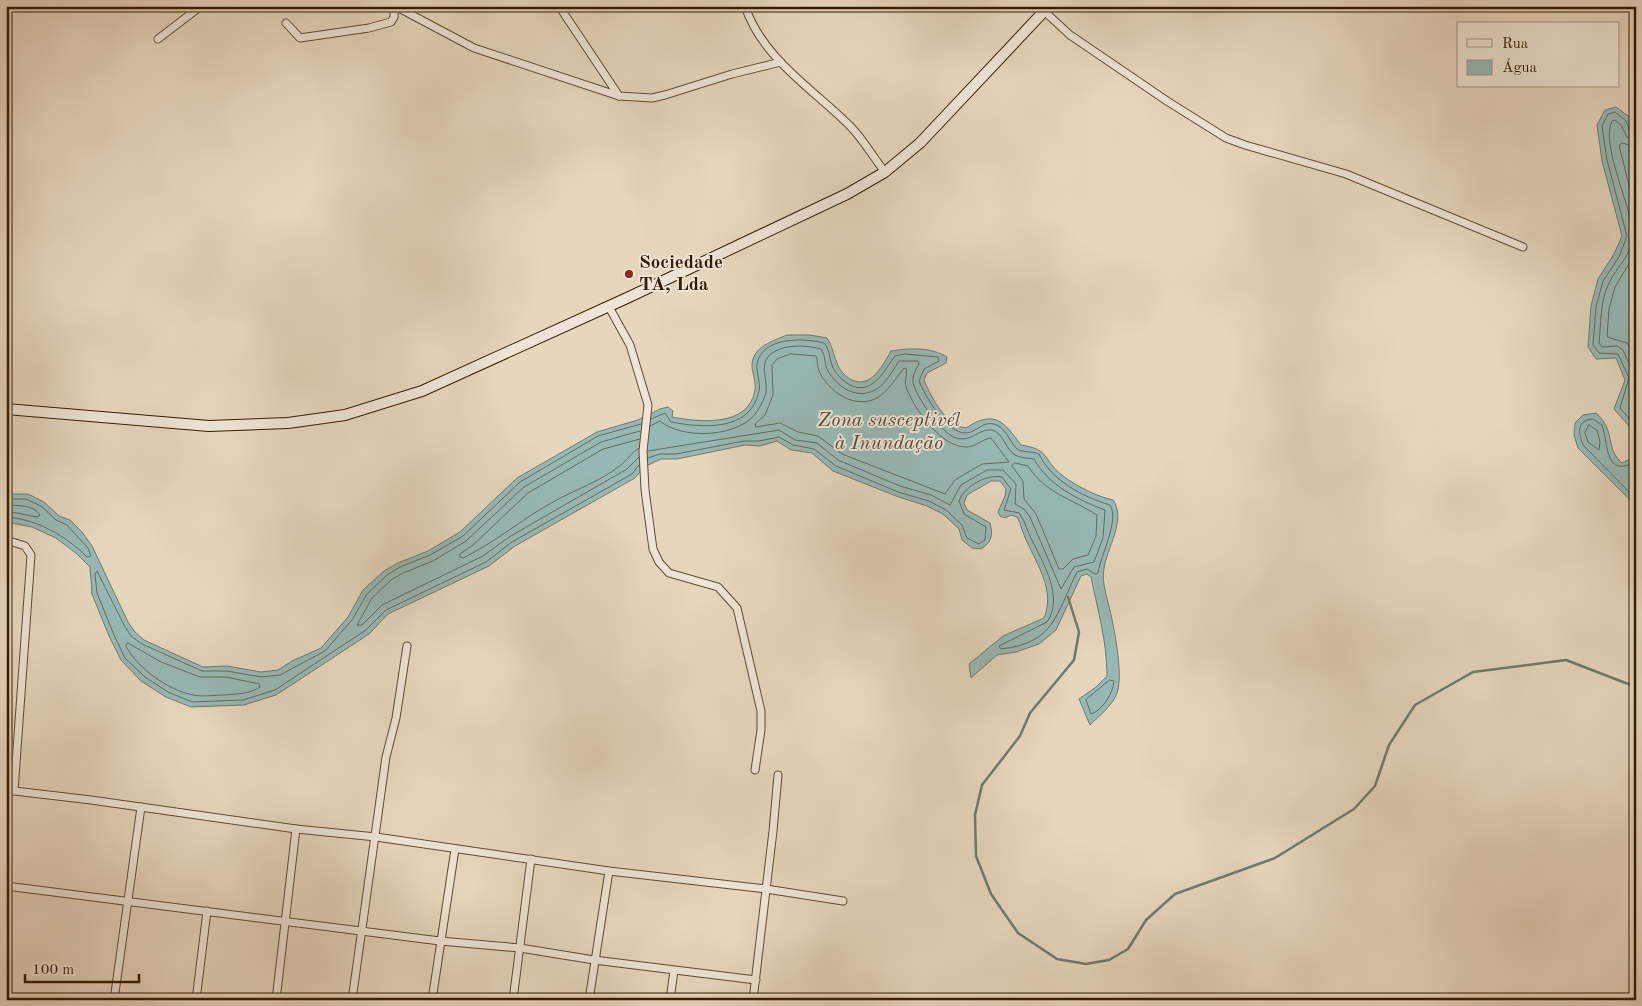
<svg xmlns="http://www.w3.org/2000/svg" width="1642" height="1006" viewBox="0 0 1642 1006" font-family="'Old Standard TT',serif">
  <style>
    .water { fill: #97b9b6; stroke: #707a6d }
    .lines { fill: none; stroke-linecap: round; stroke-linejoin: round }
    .shore { stroke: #666a5b; stroke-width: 1 }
    .stream { stroke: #707a6d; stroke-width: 2.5 }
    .minor-casing { stroke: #614a30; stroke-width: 9 }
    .secondary-casing { stroke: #351c00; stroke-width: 12 }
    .minor { stroke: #efe4d5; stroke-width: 7 }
    .secondary { stroke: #efe4d5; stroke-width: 10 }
    .poi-dot { fill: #8f2418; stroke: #efe4d5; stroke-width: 2 }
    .labels { text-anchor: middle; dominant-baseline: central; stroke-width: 4; stroke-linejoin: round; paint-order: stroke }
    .poi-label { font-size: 19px; font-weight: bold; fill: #351c00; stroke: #efe4d5; text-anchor: start }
    .water-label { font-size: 20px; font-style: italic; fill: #524b37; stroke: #efe4d5 }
  </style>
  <rect width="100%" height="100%" fill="#e6d6be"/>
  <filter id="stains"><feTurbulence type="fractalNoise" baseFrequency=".004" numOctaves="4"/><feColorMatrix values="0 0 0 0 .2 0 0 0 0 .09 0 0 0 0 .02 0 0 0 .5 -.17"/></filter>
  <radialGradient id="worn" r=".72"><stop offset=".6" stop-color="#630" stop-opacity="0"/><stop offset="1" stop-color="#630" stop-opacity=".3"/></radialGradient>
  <!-- water -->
  <g class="water">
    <path d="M 1616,107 L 1631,118 L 1636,138 L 1636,428 L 1629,426 L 1614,409 L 1625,380 L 1616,358 L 1596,359 L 1588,347 L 1591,306 L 1598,279 L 1614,254 L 1622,236 L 1602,161 L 1597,125 L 1605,110 Z"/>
    <path d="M 787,335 L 810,335 L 827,338 C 833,347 833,354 837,363 C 839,370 846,377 852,380 C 871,389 883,365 891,351 C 909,348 931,347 947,357 L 946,363 L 927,373 L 924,380 C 931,397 946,426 966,428 C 995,409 1004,422 1021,445 C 1052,450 1041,459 1063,476 C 1076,486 1098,497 1113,500 C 1127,520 1106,549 1104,569 C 1102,580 1105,589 1107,599 C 1113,620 1124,674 1117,693 C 1113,705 1099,716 1090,725 L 1079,699 L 1096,687 L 1107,676 C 1107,642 1098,611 1091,577 L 1087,574 L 1081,576 L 1056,630 L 1039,644 L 1016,652 L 997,655 L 971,678 L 969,664 L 1003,636 L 1044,618 C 1058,585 1028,554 1020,523 L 1017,517 L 1011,515 L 1005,518 L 1000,516 L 998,512 L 1005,496 L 1006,489 L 1000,481 L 991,481 L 967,495 L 964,503 L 967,510 L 990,523 C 993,535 992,542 981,549 L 972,548 L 962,540 L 959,529 L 943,514 L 927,506 L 896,496 L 833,471 L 812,453 L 791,450 L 777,441 L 760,446 L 745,445 L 677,459 L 661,459 L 644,467 L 635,478 L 515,546 L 489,566 L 388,614 L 369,634 L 276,695 L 244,705 L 191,707 L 166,697 L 141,681 L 121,660 L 109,636 L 92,594 L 90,567 L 77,554 L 56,538 L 32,527 L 6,522 L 6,494 L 28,494 L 44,502 L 59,516 L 70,520 L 82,532 L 92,546 L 128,622 L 135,632 L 144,640 L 203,667 L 227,666 L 261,672 L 278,670 L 292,661 L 321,648 L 348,617 L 363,590 L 384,571 L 398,563 L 428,551 L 460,532 L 517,478 L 597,432 L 638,420 L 660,409 L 668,407 L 673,411 L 672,417 C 698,422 749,428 755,390 C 756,383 753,374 752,367 C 751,347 773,341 787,335 Z"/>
    <path d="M 1596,413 C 1617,432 1604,447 1622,463 L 1636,456 L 1636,506 L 1578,448 L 1574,435 L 1575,423 L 1583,415 Z"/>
  </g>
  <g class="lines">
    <!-- shore -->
    <g class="shore">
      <path d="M 1636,133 L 1630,131 L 1626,121 L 1615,112 L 1608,114 L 1602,126 L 1607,160 L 1627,236 L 1619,257 L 1603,281 L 1596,307 L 1593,345 L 1599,353 L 1618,354 L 1629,378 L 1620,408 L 1631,421 L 1636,423"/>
      <path d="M 1636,140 L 1627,137 L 1621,125 L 1615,120 L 1612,121 C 1600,144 1632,207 1633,236 C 1633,253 1616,268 1609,283 C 1600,301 1601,324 1599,343 L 1602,347 L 1617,346 L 1623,350 L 1636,379"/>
      <path d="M 1636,147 L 1622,143 L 1619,145 L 1636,213"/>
      <path d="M 1636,252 L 1615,287 L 1609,309 L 1607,337 L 1627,343 L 1636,358"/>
      <path d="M 791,354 L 816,356 C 818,360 817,366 819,371 C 828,391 854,410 877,398 C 888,391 895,380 903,369 L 906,368 C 908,373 904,380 906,387 C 914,409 941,447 966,447 C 976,447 982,439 991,438 L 1009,462 L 982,464 L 955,480 L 945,494 L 842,454 L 818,436 L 798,432 L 780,423 L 756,427 L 755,424 L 765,415 L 773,395 L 772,365 L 777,359 Z"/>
      <path d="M 1589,425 L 1597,430 L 1600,442 L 1599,450 L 1588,442 L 1585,433 Z"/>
      <path d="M 639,448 C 632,452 628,459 622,464 C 602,481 574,490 551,503 C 521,520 494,543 463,558 L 460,557 L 460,554 L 473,545 L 528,493 L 603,449 L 640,439"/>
      <path d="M 648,451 L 779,430 L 795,440 L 817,443 L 838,460 L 900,486 L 931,495 L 950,505 L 961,485 L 987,470 L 1003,470 L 1016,484 L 1015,504 L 1024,509 L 1030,517 L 1061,589 L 1074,567 L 1094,562 L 1103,538 L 1105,510 C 1078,500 1048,485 1034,459 C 1028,458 1020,458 1015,455 C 1006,450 1003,432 992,430 C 979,428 971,443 956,438 C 942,434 915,396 913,382 C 912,376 916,369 919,364 L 918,361 L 899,361 C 894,368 889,378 883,384 C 863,403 840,391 828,371 C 824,364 826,356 821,349 C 806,345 785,344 772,353 C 758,363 768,379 766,393 C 764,398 761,406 758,410 C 742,438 682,440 660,421 L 650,426"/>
      <path d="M 639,457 L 627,469 L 509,537 L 483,556 L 382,605 L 362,625 L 357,625 L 372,598 L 391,580 L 403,573 L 433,561 L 466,541 L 524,487 L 601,442 L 640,431"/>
      <path d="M 648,458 L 660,454 L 676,454 L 744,441 L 759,441 L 779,437 L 793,445 L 814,449 L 836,466 L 898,492 L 929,501 L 946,510 L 962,525 L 967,538 L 979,544 L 985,540 L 986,527 L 964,514 L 959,501 C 965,486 986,474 1002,477 L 1011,489 L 1004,510 L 1019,513 L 1024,521 C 1033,550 1068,592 1047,622 L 999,646 L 1001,649 C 1055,643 1056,614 1077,572 L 1087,569 L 1095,574 L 1098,573 C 1100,557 1120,519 1110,505 C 1083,497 1051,480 1039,454 C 1033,451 1023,453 1017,449 C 1009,441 1006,427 994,424 C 982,421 976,433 966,433 C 947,434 925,396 919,381 L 924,369 L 939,361 L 938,357 L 905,354 L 895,356 C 884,370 873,396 850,385 C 843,381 835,374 832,365 C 829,357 830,350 824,343 C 805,338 762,336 757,364 C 756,373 761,383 759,391 C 751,432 702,428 671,422 L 665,413 L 651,419"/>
      <path d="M 1636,462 C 1604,478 1609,446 1602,425 L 1593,419 C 1577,420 1578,432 1583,445 L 1636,499"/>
      <path d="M 1015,463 L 1028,466 C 1045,493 1072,499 1097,515 L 1096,536 L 1088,555 L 1073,559 L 1063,569 L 1059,569 L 1036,514 L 1024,499 L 1023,481 L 1012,466 Z"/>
      <path d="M 639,465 L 632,474 L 512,542 L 486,562 L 386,610 L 366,630 L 275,690 L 243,700 L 192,702 L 168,692 L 145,677 L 125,658 L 114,635 L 97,593 L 95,574 L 97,571 L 124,625 L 131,636 L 142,644 L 202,671 L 227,671 L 261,677 L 280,675 L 325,651 L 352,620 L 367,594 L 387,575 L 400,567 L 430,555 L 463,536 L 520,482 L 598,436 L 641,424"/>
      <path d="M 6,499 L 26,499 L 41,506 L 56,520 L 67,525 L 88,548 L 91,556 L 87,557 C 66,536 37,519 6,517"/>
      <path d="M 6,505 C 18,506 33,504 40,515 L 37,517 L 6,511"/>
      <path d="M 128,643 L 161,662 L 200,677 L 226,677 L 259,684 L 260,687 C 250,694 236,694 224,695 C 214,695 202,697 193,695 C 168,690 137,668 126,646 Z"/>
      <path d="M 1110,680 L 1114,681 C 1113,693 1103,710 1091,714 L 1086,700 Z"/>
    </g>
    <!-- stream -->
    <path class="stream" d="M 1068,597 L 1079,632 L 1074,660 L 1030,713 L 1020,736 L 982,785 L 975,815 L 976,856 L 991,894 L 1018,933 L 1057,959 L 1086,964 L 1109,960 L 1128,949 L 1146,920 L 1175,894 L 1275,858 L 1354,809 L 1375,786 L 1389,745 L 1415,705 L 1473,672 L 1566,660 L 1636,687"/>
    <defs>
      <g id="minor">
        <path d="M 395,6 L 474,48 L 619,96 L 652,98 L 665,95 L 732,74 L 781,62"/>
        <path d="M 559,6 L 619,96"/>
        <path d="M 745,6 C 762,58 813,89 850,126 C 863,139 873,157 885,172"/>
        <path d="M 1044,11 L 1070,35 L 1167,101 L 1226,138 L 1245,145 L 1346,174 L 1523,247"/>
        <path d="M 286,23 L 300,38 L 369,28 L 391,22 L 394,17 L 394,6"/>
        <path d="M 158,39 L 201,6"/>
        <path d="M 609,307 L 630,345 L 648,405 L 643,451 L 645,490 L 653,549 L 659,562 L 669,573 L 718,587 L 737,608 L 761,711 L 761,730 L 755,770"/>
        <path d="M 6,540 L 25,546 L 31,555 L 14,791"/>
        <path d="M 6,790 L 91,800 L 296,829 L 376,837 L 609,871 L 766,889 L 843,901"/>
        <path d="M 6,886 L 440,941 L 520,948 L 594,960 L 756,980"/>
        <path d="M 114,1000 L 141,807"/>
        <path d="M 196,1000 L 207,911"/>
        <path d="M 276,1000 L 296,829"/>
        <path d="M 352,1000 L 386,757 L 396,718 L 407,646"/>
        <path d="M 432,1000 L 455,849"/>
        <path d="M 513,1000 L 531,859"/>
        <path d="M 589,1000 L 609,871"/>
        <path d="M 670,1000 L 674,971"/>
        <path d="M 753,1000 L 773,831 L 778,775"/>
      </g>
      <path id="secondary" d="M 6,409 L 209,426 L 288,423 L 345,415 L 422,391 L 627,298 L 847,194 L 885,172 L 920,143 L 1049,6"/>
    </defs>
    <!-- minor casing -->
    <use href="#minor" class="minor-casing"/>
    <!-- secondary casing -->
    <use href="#secondary" class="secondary-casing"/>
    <!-- minor -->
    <use href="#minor" class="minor"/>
    <!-- secondary -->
    <use href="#secondary" class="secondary"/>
  </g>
  <!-- markers -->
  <circle class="poi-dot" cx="629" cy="274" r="5"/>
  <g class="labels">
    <!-- poi labels -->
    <g class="poi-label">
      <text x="639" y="263">Sociedade<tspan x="639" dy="22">TA, Lda</tspan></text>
    </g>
    <!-- water labels -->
    <g class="water-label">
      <text x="889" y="421">Zona susceptivél<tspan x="889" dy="23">à Inundação</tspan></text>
    </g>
  </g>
  <!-- margin -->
  <rect width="1642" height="1006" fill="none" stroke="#e6d6be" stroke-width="25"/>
  <rect x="8" y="8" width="1627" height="991" fill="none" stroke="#351c00" stroke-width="2.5"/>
  <rect x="12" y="12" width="1617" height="981" fill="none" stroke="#351c00"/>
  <!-- legend -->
  <rect x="1457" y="22" width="162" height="65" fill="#efe4d5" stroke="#a59480"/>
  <rect x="1467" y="39" width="25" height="8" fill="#efe4d5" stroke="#a59480"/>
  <text x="1502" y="48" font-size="15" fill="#351c00">Rua</text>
  <rect x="1467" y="60" width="25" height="15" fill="#97b9b6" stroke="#a59480"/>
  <text x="1502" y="72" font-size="15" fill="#351c00">Água</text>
  <!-- scale -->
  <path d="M25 974v8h114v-8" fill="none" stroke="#351c00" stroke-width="2.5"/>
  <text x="32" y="974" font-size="15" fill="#351c00" stroke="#efe4d5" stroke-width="4" paint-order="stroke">100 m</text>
  <rect width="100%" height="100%" filter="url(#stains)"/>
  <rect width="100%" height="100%" fill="url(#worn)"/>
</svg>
